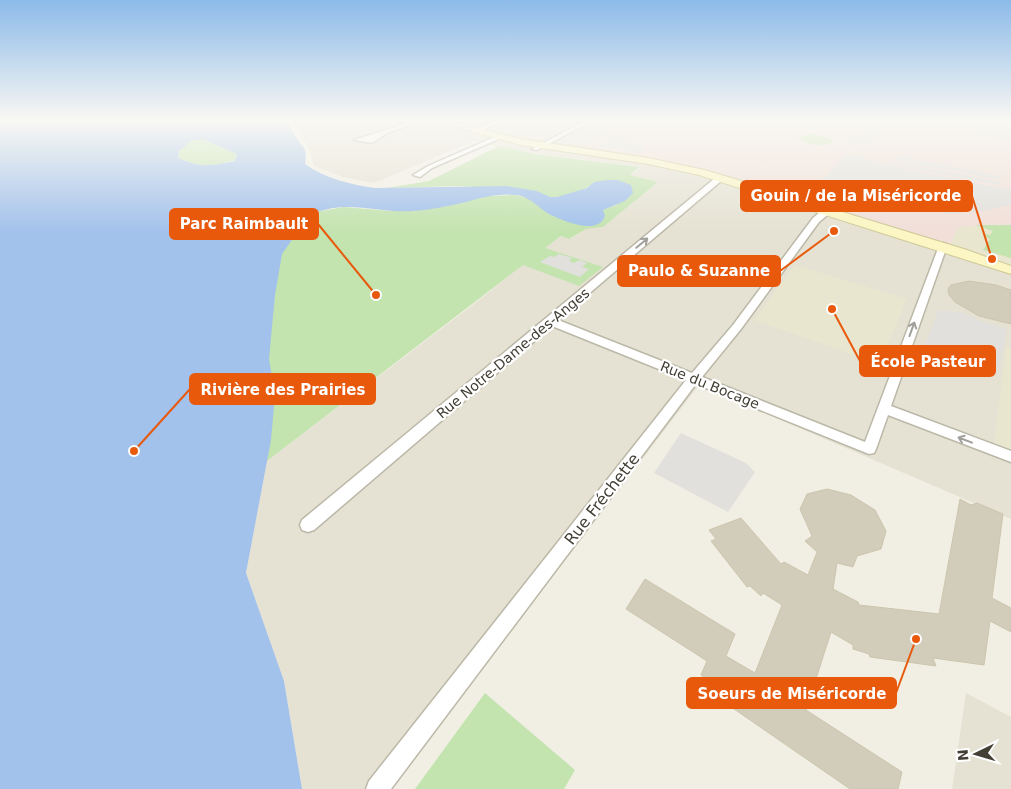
<svg xmlns="http://www.w3.org/2000/svg" width="1011" height="789" viewBox="0 0 1011 789" font-family="'DejaVu Sans',sans-serif">
  <style>
    .residential { fill: #e5e2d3 }
    .education { fill: #e9e6cf }
    .medical { fill: #f1dfd8 }
    .green { fill: #c3e3af }
    .parking { fill: #e2e0dc }
    .water { fill: #a3c2eb; fill-rule: evenodd }
    .building { fill: #d2ccba; stroke: #ccc5ae }
    .lines { fill: none; stroke-linecap: round; stroke-linejoin: round }
    .street-casing { stroke: #bcb8a8; stroke-width: 3 }
    .secondary-casing { stroke: #cec897; stroke-width: 2 }
    .street { fill: #fff; fill-rule: evenodd }
    .secondary { fill: #fbf6c4; fill-rule: evenodd }
    .oneway { stroke: #a19f9a }
    .labels { text-anchor: middle; dominant-baseline: central; stroke-width: 4.5; stroke-linejoin: round; paint-order: stroke }
    .street-label { font-size: 14px; fill: #433f35; stroke: #fff }
    .near-street-label { font-size: 16px; fill: #433f35; stroke: #fff }
    .leader { fill: none; stroke: #e8590c; stroke-width: 2 }
    .callout-dot { fill: #e8590c; stroke: #fff; stroke-width: 2 }
    .callout { fill: #e8590c; stroke: #e8590c; stroke-width: 2 }
    .callout-label { font-size: 15px; text-anchor: middle; font-weight: bold; fill: #fff }
  </style>
  <rect width="100%" height="100%" fill="#f1efe4"/>
  <!-- residential -->
  <g class="residential">
    <path d="M 290,121 L 1011,121 L 1011,519 L 699,385 L 391,789 L 302,789 L 284,681 L 246,573 L 267,461 L 474,304 L 544,248 L 562,236 L 570,239 L 586,229 L 603,227 L 658,182 L 630,175 L 641,167 L 524,152 L 474,141 L 374,183 L 343,177 L 314,166 L 311,154 L 299,128 Z"/>
    <path d="M 966,693 L 1011,717 L 1011,789 L 952,789 Z"/>
  </g>
  <!-- education -->
  <g class="education">
    <path d="M 973,225 L 1011,225 L 1011,265 L 950,245 L 958,228 Z"/>
    <path d="M 795,265 L 907,299 L 880,364 L 754,320 Z"/>
    <path d="M 1006,346 L 1011,347 L 1011,451 L 994,445 Z"/>
  </g>
  <!-- medical -->
  <path class="medical" d="M 631,121 L 1011,121 L 1011,225 L 960,227 L 956,231 L 950,245 L 724,174 L 664,161 L 580,149 Z"/>
  <!-- green -->
  <g class="green">
    <path d="M 815,134 L 829,138 L 834,142 C 824,148 807,145 799,138 L 804,135 Z"/>
    <path d="M 192,140 L 204,140 L 237,154 L 235,160 C 208,167 203,168 178,158 L 179,151 Z"/>
    <path d="M 499,146 L 534,154 L 639,167 L 630,175 L 658,182 L 603,227 L 586,229 L 569,239 L 561,236 L 545,248 L 603,267 L 579,286 L 523,265 L 267,461 L 258,402 L 273,254 L 310,213 L 344,207 L 391,211 L 423,210 L 488,196 L 515,195 L 531,199 L 550,214 L 577,224 L 606,208 L 617,205 L 594,182 C 585,191 561,200 548,197 C 544,196 540,193 537,191 L 459,186 L 387,188 L 429,181 Z"/>
    <path d="M 975,225 L 1011,225 L 1011,258 L 983,250 L 990,239 L 983,236 L 985,234 L 990,235 L 993,231 Z"/>
    <path d="M 485,693 L 575,770 L 564,789 L 415,789 Z"/>
  </g>
  <!-- parking -->
  <g class="parking">
    <path d="M 960,121 L 980,121 L 1008,126 L 1007,127 L 1011,128 L 1011,141 L 995,139 L 991,135 L 950,130 L 952,128 L 968,131 L 970,127 Z"/>
    <path d="M 878,128 L 888,132 L 885,135 L 880,134 L 876,138 L 879,139 L 865,146 L 856,143 L 852,146 L 845,145 L 846,141 L 865,130 L 873,132 Z"/>
    <path d="M 612,136 L 643,142 L 641,153 L 599,146 Z"/>
    <path d="M 846,154 L 866,156 L 864,160 L 1011,190 L 1011,205 L 973,213 L 964,208 L 956,208 L 964,213 L 948,214 L 892,201 L 894,197 L 886,195 L 883,199 L 848,190 L 851,186 L 843,184 L 819,202 L 797,195 L 829,174 Z"/>
    <path d="M 897,157 L 907,158 L 1001,176 L 999,180 L 896,160 Z"/>
    <path d="M 893,161 L 1000,182 L 1000,185 L 891,164 Z"/>
    <path d="M 559,254 L 572,258 L 569,261 L 574,263 L 579,260 L 587,263 L 582,267 L 589,269 L 580,277 L 540,262 L 550,256 L 554,257 Z"/>
    <path d="M 938,310 L 964,313 L 980,321 L 1007,329 L 998,374 L 924,348 Z"/>
    <path d="M 681,433 L 746,463 L 755,472 L 728,512 L 654,473 Z"/>
  </g>
  <!-- water -->
  <path class="water" d="M 0,121 L 284,121 C 292,127 291,130 296,137 C 305,151 307,146 305,164 C 324,178 352,185 375,188 L 507,186 L 537,191 L 550,197 L 557,197 L 587,188 L 594,182 L 607,180 L 618,180 L 631,185 L 633,193 L 625,201 L 603,210 L 605,216 C 598,236 564,221 551,215 C 538,208 530,196 515,195 C 498,193 481,198 466,202 C 449,206 430,210 413,211 C 390,213 367,206 344,207 C 333,207 322,211 311,213 L 282,254 L 275,295 L 269,359 L 275,395 L 271,440 L 246,573 L 284,681 L 302,789 L 0,789 ZM 192,140 L 204,140 L 237,154 L 235,161 C 210,166 201,168 178,158 L 179,151 Z"/>
  <!-- building -->
  <g class="building">
    <path d="M 969,281 L 996,285 L 1011,290 L 1011,324 L 979,316 L 955,302 L 949,295 L 948,289 L 951,285 Z"/>
    <path d="M 827,489 L 851,495 L 875,510 L 886,531 L 881,549 L 857,556 L 853,567 L 837,563 L 833,589 L 858,602 L 859,605 L 939,614 L 960,499 L 971,505 L 977,503 L 1003,514 L 992,598 L 1011,608 L 1011,632 L 990,621 L 984,665 L 933,658 L 936,666 L 870,657 L 869,654 L 853,649 L 853,645 L 831,632 L 806,710 L 902,772 L 898,789 L 850,789 L 708,691 L 712,683 L 701,675 L 707,661 L 626,609 L 645,579 L 735,634 L 726,656 L 755,673 L 782,605 L 763,593 L 761,596 L 750,586 L 747,587 L 711,541 L 716,539 L 709,530 L 741,518 L 781,564 L 784,562 L 808,575 L 817,552 L 805,541 L 812,536 L 800,509 L 807,494 Z"/>
  </g>
  <g class="lines">
    <defs>
      <g id="street">
        <path d="M 414,121 L 422,121 L 387,133 L 372,143 L 354,140 Z"/>
        <path d="M 496,121 L 504,121 L 477,132 L 472,131 Z"/>
        <path d="M 585,121 L 592,121 L 537,150 L 532,149 Z"/>
        <path d="M 499,135 L 502,137 L 501,138 L 432,168 L 420,177 L 413,175 L 428,166 Z"/>
        <path d="M 714,179 L 721,181 L 558,320 L 692,373 L 733,325 L 813,218 L 825,208 L 831,208 L 831,212 L 819,222 L 741,329 L 702,377 L 865,442 L 939,246 L 943,243 L 946,244 L 947,246 L 891,406 L 1011,451 L 1011,462 L 888,415 L 876,449 L 874,453 L 869,454 L 696,384 L 391,789 L 366,789 L 369,781 L 686,380 L 552,326 L 314,530 L 308,532 L 302,530 L 300,525 L 302,520 Z"/>
      </g>
      <path id="secondary" d="M 436,121 L 449,121 L 521,139 L 648,158 L 705,170 L 967,250 L 1011,266 L 1011,274 L 699,175 L 648,164 L 521,145 Z"/>
    </defs>
    <!-- street casing -->
    <use href="#street" class="street-casing"/>
    <!-- secondary casing -->
    <use href="#secondary" class="secondary-casing"/>
    <!-- street -->
    <use href="#street" class="street"/>
    <!-- secondary -->
    <use href="#secondary" class="secondary"/>
  </g>
  <!-- one-way arrows -->
  <defs><path id="oneway-shaft" d="M-6 0H5M1.5-3L5.5 0L1.5 3" fill="none" stroke-width="1.6" stroke-linecap="round" stroke-linejoin="round" transform="scale(1.25)"/></defs>
  <g class="oneway">
    <use href="#oneway-shaft" transform="translate(642 243) rotate(-40)"/>
    <use href="#oneway-shaft" transform="translate(912 329) rotate(-70)"/>
    <use href="#oneway-shaft" transform="translate(965 440) rotate(-159)"/>
  </g>
  <!-- sky -->
  <linearGradient id="sky" x2="0" y2="1"><stop stop-color="#8cbae9"/><stop offset="0.52" stop-color="#f9f8f3"/><stop offset="1" stop-color="#f9f8f3" stop-opacity="0"/></linearGradient>
  <rect width="1011" height="231" fill="url(#sky)"/>
  <g class="labels">
    <!-- street labels -->
    <g class="street-label">
      <text transform="translate(513 353) rotate(-40)">Rue Notre-Dame-des-Anges</text>
      <text transform="translate(710 385) rotate(22)">Rue du Bocage</text>
    </g>
    <!-- near-street labels -->
    <g class="near-street-label">
      <text transform="translate(602 499) rotate(-52)">Rue Fréchette</text>
    </g>
  </g>
  <!-- callouts -->
  <path class="leader" d="M992 259L972 196M376 295L318 224M834 231L780 271M832 309L860 361M134 451L190 389M916 639L896 693"/>
  <g class="callout-dot">
    <circle cx="992" cy="259" r="5"/>
    <circle cx="376" cy="295" r="5"/>
    <circle cx="834" cy="231" r="5"/>
    <circle cx="832" cy="309" r="5"/>
    <circle cx="134" cy="451" r="5"/>
    <circle cx="916" cy="639" r="5"/>
  </g>
  <g class="callout">
    <rect x="741" y="181" width="231" height="30" rx="5"/>
    <rect x="170" y="209" width="148" height="30" rx="5"/>
    <rect x="618" y="256" width="162" height="30" rx="5"/>
    <rect x="860" y="346" width="135" height="30" rx="5"/>
    <rect x="190" y="374" width="185" height="30" rx="5"/>
    <rect x="687" y="678" width="209" height="30" rx="5"/>
  </g>
  <g class="callout-label">
    <text x="856" y="201">Gouin / de la Miséricorde</text>
    <text x="244" y="229">Parc Raimbault</text>
    <text x="699" y="276">Paulo &amp; Suzanne</text>
    <text x="928" y="367">École Pasteur</text>
    <text x="283" y="395">Rivière des Prairies</text>
    <text x="792" y="699">Soeurs de Miséricorde</text>
  </g>
  <!-- north arrow -->
  <g transform="translate(976 754) rotate(265)" stroke="#ffffff" stroke-width="4" paint-order="stroke">
  <path d="M0-4L9 19L0 12L-9 19Z" fill="#433f35"/>
  <text y="-8" font-size="14" font-weight="bold" text-anchor="middle" fill="#433f35">N</text>
  </g>
</svg>
